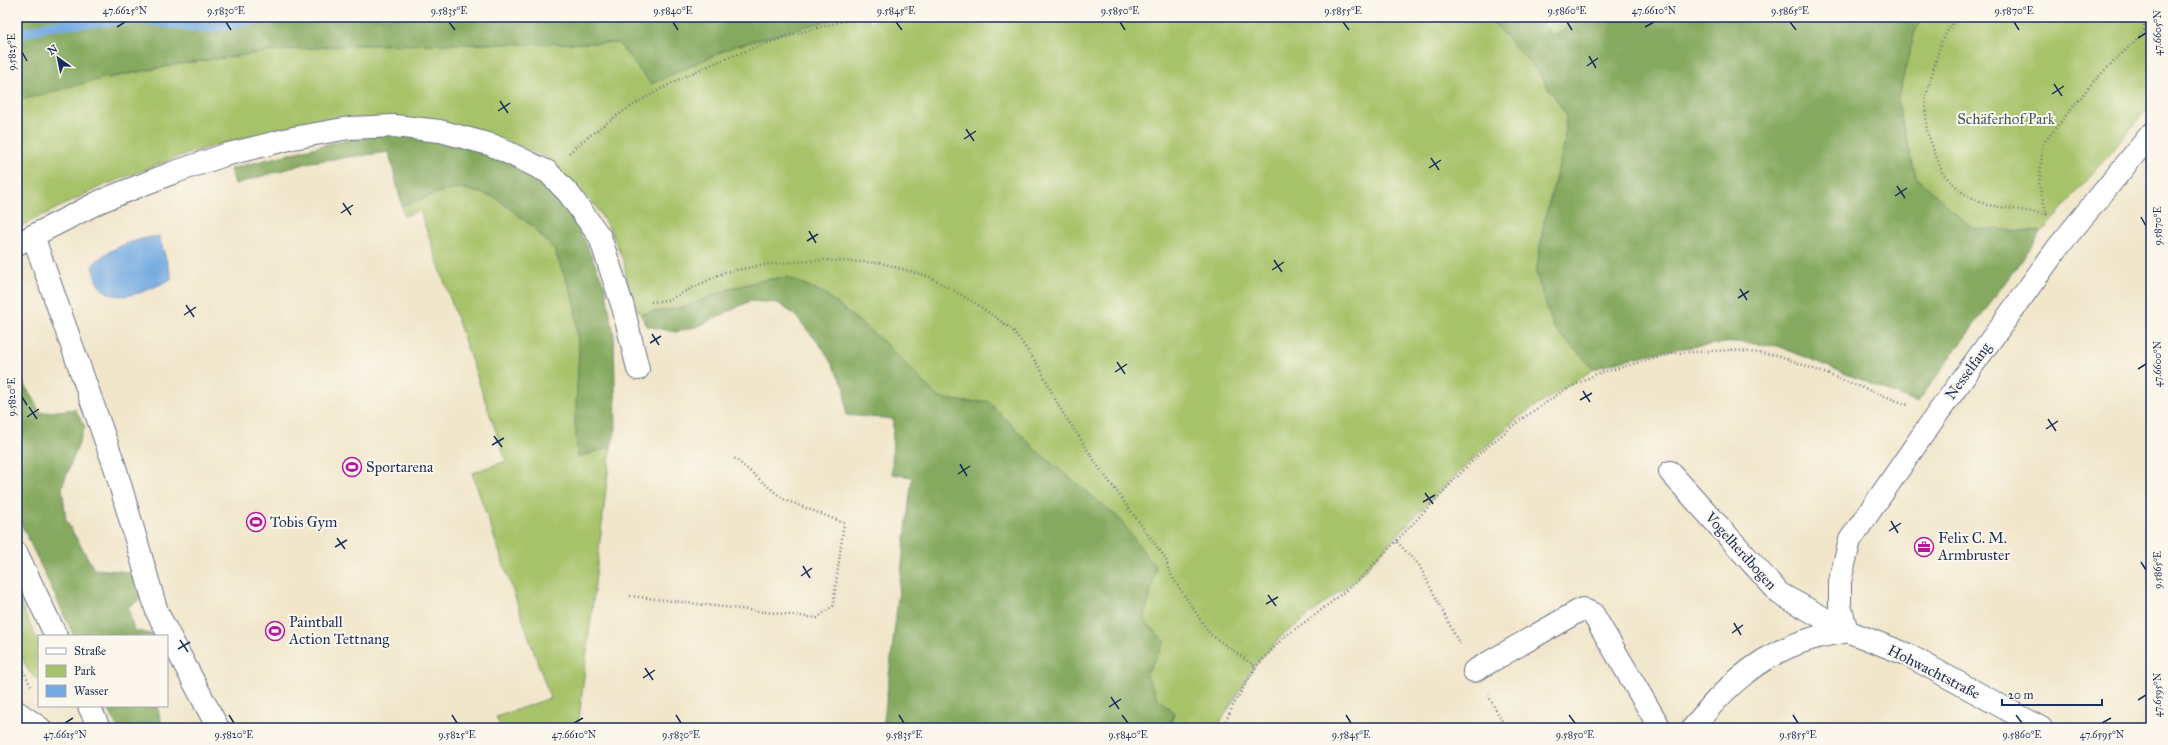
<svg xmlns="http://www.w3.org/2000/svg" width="2168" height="745" viewBox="0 0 2168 745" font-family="'IM FELL Great Primer',serif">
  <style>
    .green { fill: #a7c36a; stroke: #617964 }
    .forest { fill: #85a95e; stroke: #506c5e }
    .water { fill: #73aae1; stroke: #476ca0 }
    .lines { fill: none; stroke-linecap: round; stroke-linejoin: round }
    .stream { stroke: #73aae1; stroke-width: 10 }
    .minor-casing { stroke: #666f84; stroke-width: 24 }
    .major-casing { stroke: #666f84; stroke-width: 24 }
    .path { stroke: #666f84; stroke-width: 2.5; stroke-dasharray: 1 3; stroke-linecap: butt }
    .minor { stroke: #fff; stroke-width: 22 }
    .major { stroke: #fff; stroke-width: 22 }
    .ticks { fill: none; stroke: #1b2f5e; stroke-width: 1.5 }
    .labels { text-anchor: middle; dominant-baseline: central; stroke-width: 4; stroke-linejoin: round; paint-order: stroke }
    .park-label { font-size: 15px; fill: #455b62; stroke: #fbf7ec }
    .street-label { font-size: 15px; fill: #1b2f5e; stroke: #fbf7ec }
    .poi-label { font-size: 15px; fill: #1b2f5e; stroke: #fbf7ec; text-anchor: start }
    .neatline { fill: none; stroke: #1b2f5e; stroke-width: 1.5 }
    .ticks-label { font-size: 10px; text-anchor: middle; fill: #1b2f5e }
  </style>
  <rect width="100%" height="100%" fill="#fbf7ec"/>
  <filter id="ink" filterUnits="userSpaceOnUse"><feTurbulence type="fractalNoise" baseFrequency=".025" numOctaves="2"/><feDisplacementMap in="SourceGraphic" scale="8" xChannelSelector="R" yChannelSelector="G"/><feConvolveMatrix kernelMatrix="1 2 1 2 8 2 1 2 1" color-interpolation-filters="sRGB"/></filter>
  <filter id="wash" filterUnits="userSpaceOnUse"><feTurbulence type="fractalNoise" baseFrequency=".012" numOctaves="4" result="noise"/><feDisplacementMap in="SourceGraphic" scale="16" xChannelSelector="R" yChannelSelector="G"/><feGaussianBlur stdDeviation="0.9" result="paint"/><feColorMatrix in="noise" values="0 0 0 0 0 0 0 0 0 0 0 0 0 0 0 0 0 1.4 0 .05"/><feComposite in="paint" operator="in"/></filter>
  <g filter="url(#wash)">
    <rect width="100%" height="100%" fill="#f1e6ca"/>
    <!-- green -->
    <g class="green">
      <path d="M 840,17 L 868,17 L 869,22 L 892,17 L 1488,17 L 1535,68 L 1566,114 L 1564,147 L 1544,222 L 1553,327 L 1594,369 L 1519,417 L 1480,452 L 1420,511 L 1357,578 L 1281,637 L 1255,665 L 1217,728 L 1169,728 L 1174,713 L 1157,697 L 1146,674 L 1165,642 L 1144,620 L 1147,602 L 1038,452 L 988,401 L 965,402 L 939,398 L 885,343 L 824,293 L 787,277 L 763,280 L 730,289 L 685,307 L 640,314 L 629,295 L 624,262 L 611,232 L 595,205 L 543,156 L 502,139 L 297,128 L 231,141 L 177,157 L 100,187 L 17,228 L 17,101 L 19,100 L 92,81 L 179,64 L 275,51 L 353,45 L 618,43 L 651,84 L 732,47 Z"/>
      <path d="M 1535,17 L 1580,17 L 1553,36 Z"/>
      <path d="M 1786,17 L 1819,17 L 1810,25 Z"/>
      <path d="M 1924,17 L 2151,17 L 2151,105 L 2042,232 L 1972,228 L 1916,177 L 1897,101 L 1915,31 Z"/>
      <path d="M 461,188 L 495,197 L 532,226 L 554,249 L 575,302 L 579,353 L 575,423 L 578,457 L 611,447 L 578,728 L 501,728 L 496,717 L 550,698 L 472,473 L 506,461 L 420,211 L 404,216 L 402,206 L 440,192 Z"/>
      <path d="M 17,597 L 39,643 L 39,681 C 14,664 17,624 17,597 Z"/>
    </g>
    <!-- forest -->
    <g class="forest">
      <path d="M 17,17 L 840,17 L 732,47 L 651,84 L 618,43 L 353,45 L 275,51 L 179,64 L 92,81 L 17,101 Z"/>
      <path d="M 1488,17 L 1535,17 L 1553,36 L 1580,17 L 1786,17 L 1810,24 L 1819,17 L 1924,17 L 1915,31 L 1897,101 L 1916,177 L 1972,228 L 2042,232 L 1917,403 L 1778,346 L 1734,342 L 1675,349 L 1623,360 L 1594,369 L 1553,327 L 1536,273 L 1544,222 L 1564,147 L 1566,114 L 1535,68 Z"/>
      <path d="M 384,134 L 430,138 L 481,149 L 517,167 L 562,202 L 585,241 L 605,287 L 614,336 L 616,429 L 611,447 L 578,457 L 575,423 L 579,353 L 575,302 L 554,249 L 532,226 L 495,197 L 461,188 L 440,192 L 402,206 L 389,152 L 311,162 L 235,184 L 230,169 L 340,141 Z"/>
      <path d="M 787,277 L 824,293 L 885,343 L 939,398 L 965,402 L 988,401 L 1038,452 L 1118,517 L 1156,568 L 1144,620 L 1165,642 L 1146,674 L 1157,697 L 1174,713 L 1169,728 L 883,728 L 912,477 L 892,474 L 893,419 L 846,415 L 845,388 L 824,350 L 795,315 L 778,303 L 750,301 L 699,326 L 675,332 L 647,326 L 640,314 L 685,307 L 730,289 L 763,280 Z"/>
      <path d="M 17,372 L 41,413 L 75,409 L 85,427 L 62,487 L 66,520 L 94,569 L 131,572 L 141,599 L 128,607 L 134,630 L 157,636 L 74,636 L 17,515 Z"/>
      <path d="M 107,706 L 157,706 L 163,728 L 118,728 Z"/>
    </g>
    <!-- water -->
    <path class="water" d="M 159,236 L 172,279 C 151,288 116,309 98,284 C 95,279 94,271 92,266 C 107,248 136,239 159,236 Z"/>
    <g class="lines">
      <!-- stream -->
      <path class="stream" d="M 17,35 L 48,26 L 132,19 L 207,28 L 271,17"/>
    </g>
  </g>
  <g filter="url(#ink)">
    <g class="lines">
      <defs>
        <g id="minor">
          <path d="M 33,236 L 115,467 L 157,612 L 218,728"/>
          <path d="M 17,244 L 101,201 L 172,173 L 225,155 L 293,138 L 349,128 L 394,126 L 440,131 L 492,145 L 548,172 L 569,194 L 600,237 L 623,307 L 638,369"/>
          <path d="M 1670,472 L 1780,594 L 1847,631 L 1906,654 L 2041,728"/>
          <path d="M 17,554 L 56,636"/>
          <path d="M 1847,631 L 1840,606 L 1840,581 L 1850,540 L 1935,417 L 2059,246 L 2151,134"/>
          <path d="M 1474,671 L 1582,609 L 1593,614 L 1660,728"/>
          <path d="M 89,706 L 99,728"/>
          <path d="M 1693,728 C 1723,688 1762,653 1811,639 C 1822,635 1835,634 1847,631"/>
        </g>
        <path id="major" d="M 17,712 L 40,728"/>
      </defs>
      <!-- minor casing -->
      <use href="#minor" class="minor-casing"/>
      <!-- major casing -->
      <use href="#major" class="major-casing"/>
      <!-- path -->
      <g class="path">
        <path d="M 1956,17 L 1941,42 L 1925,100 L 1927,132 L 1943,174 L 1964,194 L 1987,205 L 2047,214"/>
        <path d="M 2144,30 L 2145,17"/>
        <path d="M 569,153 C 651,80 755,42 860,17"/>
        <path d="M 2047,215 L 2039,185 L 2043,144 L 2093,82 L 2151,25"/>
        <path d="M 651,302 L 668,300 L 725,272 L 769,264 L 823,260 L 881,263 L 930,277 L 975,303 L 1012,329 L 1040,368 L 1058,405 L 1100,469 L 1166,559 L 1169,572 L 1210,634 L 1256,667"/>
        <path d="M 1397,542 L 1419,565 L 1460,645"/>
        <path d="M 630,596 L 817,618 L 833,606 L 844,523 L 783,499 L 733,457"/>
        <path d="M 17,656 L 31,687"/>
        <path d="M 1488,695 L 1506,728"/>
        <path d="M 1222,728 L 1236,700 L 1256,667 L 1284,637 L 1319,612 L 1360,579 L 1480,453 L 1520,420 L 1563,391 L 1596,374 L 1675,353 L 1732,350 L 1777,355 L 1908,405"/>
      </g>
      <!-- minor -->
      <use href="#minor" class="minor"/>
      <!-- major -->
      <use href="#major" class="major"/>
    </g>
  </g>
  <!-- ticks -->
  <path class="ticks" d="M 226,22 L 231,30M 449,22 L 455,30M 673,22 L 678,30M 896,22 L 902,30M 1120,22 L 1125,30M 1343,22 L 1349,30M 1567,22 L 1572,30M 1790,22 L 1796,30M 2014,22 L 2019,30M 117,27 L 125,22M 1645,27 L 1654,22M 2138,38 L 2146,33M 22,52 L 27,61M 1589,56 L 1596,68M 1587,66 L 1598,58M 2054,84 L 2062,96M 2052,94 L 2064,86M 500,101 L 508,113M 498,111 L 510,103M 966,129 L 974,141M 964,139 L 976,131M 1431,158 L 1439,170M 1429,168 L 1441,160M 1897,186 L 1905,198M 1895,196 L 1907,188M 343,203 L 351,215M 341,213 L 353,205M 2141,217 L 2146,226M 809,231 L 816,243M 807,241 L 818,234M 1274,260 L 1282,272M 1272,270 L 1284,262M 1740,289 L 1747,300M 1738,298 L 1749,291M 186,305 L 194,317M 184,315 L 196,307M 652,334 L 659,345M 650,343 L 661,336M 1117,362 L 1125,374M 2138,369 L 2146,364M 1115,372 L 1127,364M 1583,391 L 1590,402M 22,397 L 27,405M 1580,400 L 1592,393M 29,407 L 37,419M 27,417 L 39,409M 2048,419 L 2056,431M 2046,429 L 2058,421M 494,436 L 502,447M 492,445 L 504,438M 960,464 L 967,476M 958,474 L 970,466M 1425,493 L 1433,504M 1423,502 L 1435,495M 1891,521 L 1898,533M 1889,531 L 1901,523M 337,538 L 345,549M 335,547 L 347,540M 2141,562 L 2146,570M 803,566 L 810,578M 801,576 L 812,568M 1268,595 L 1276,606M 1266,604 L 1278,597M 1734,623 L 1741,635M 1732,633 L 1743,625M 180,640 L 188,652M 178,649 L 190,642M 645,668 L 653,680M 643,678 L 655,670M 1111,697 L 1119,709M 2138,700 L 2146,695M 1109,707 L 1121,699M 229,715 L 234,723M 452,715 L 457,723M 676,715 L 681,723M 899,715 L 904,723M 1122,715 L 1128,723M 1346,715 L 1351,723M 1569,715 L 1575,723M 1793,715 L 1798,723M 2016,715 L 2022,723M 65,723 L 73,718M 574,723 L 583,718M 2102,723 L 2111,718"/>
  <!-- icons -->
  <defs>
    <symbol id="stadium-ring" viewBox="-11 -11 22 22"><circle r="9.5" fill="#fbf7ec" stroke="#b5179e" stroke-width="1.5"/><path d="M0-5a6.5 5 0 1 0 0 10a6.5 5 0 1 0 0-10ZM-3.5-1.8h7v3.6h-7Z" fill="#b5179e"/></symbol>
    <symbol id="office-ring" viewBox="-11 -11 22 22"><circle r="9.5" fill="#fbf7ec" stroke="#b5179e" stroke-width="1.5"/><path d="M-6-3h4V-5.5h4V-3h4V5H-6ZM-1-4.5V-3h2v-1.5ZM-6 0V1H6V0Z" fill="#b5179e"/></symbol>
  </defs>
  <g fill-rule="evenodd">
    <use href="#stadium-ring" x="341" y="456" width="22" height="22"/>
    <use href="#stadium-ring" x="245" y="511" width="22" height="22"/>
    <use href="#office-ring" x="1913" y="536" width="22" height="22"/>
    <use href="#stadium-ring" x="264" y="620" width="22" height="22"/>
  </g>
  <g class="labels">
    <!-- park labels -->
    <g class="park-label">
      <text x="2006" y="119">Schäferhof Park</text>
    </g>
    <!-- street labels -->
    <g class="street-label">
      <text transform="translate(1968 371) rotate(-54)">Nesselfang</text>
      <text transform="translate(1741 551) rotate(48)">Vogelherdbogen</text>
      <text transform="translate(1934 672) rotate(27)">Hohwachtstraße</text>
    </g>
    <!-- poi labels -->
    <g class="poi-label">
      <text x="366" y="467">Sportarena</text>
      <text x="270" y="522">Tobis Gym</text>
      <text x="1938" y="538">Felix C. M.<tspan x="1938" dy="17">Armbruster</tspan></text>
      <text x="289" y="622">Paintball<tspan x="289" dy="17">Action Tettnang</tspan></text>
    </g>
  </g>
  <!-- margin -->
  <rect width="2168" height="745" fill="none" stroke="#fbf7ec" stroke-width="44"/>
  <!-- legend -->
  <rect x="38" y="635" width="130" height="72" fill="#fbf7ec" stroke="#a1a7b3"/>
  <rect x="46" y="648" width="20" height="6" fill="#ffffff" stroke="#a1a7b3"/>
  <text x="74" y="655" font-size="12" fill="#1b2f5e">Straße</text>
  <rect x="46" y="665" width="20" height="12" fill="#a7c36a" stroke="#a1a7b3"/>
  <text x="74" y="675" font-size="12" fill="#1b2f5e">Park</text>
  <rect x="46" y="685" width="20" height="12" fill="#73aae1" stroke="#a1a7b3"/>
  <text x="74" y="695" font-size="12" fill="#1b2f5e">Wasser</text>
  <!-- north arrow -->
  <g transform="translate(58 58) rotate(327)" stroke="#fbf7ec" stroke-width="3" paint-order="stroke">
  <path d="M0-3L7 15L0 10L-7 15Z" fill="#1b2f5e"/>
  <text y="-6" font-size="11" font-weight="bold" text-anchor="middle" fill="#1b2f5e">N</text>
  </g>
  <!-- scale -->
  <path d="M2002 699v6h100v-6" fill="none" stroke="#1b2f5e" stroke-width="2"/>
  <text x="2008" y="699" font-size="12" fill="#1b2f5e" stroke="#fbf7ec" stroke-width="3" paint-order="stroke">20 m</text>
  <rect x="22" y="22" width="2124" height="701" class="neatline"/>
  <g class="ticks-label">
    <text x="125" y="14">47.6625°N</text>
    <text x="226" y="14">9.5830°E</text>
    <text x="449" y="14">9.5835°E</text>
    <text x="673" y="14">9.5840°E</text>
    <text x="896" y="14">9.5845°E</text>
    <text x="1120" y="14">9.5850°E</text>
    <text x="1343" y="14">9.5855°E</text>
    <text x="1567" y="14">9.5860°E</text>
    <text x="1654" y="14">47.6610°N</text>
    <text x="1790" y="14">9.5865°E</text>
    <text x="2014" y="14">9.5870°E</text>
    <text transform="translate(2157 33) rotate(-90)" y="4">47.6605°N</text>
    <text transform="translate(11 52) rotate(-90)" y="4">9.5825°E</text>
    <text transform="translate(2157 226) rotate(-90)" y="4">9.5870°E</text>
    <text transform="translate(2157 364) rotate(-90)" y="4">47.6600°N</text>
    <text transform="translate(11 397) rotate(-90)" y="4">9.5820°E</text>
    <text transform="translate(2157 570) rotate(-90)" y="4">9.5865°E</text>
    <text transform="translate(2157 695) rotate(-90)" y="4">47.6595°N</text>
    <text x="65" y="738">47.6615°N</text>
    <text x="234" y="738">9.5820°E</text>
    <text x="457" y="738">9.5825°E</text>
    <text x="574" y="738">47.6610°N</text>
    <text x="681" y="738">9.5830°E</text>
    <text x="904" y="738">9.5835°E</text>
    <text x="1128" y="738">9.5840°E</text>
    <text x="1351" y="738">9.5845°E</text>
    <text x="1575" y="738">9.5850°E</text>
    <text x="1798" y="738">9.5855°E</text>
    <text x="2022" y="738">9.5860°E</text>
    <text x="2102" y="738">47.6595°N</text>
  </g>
</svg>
